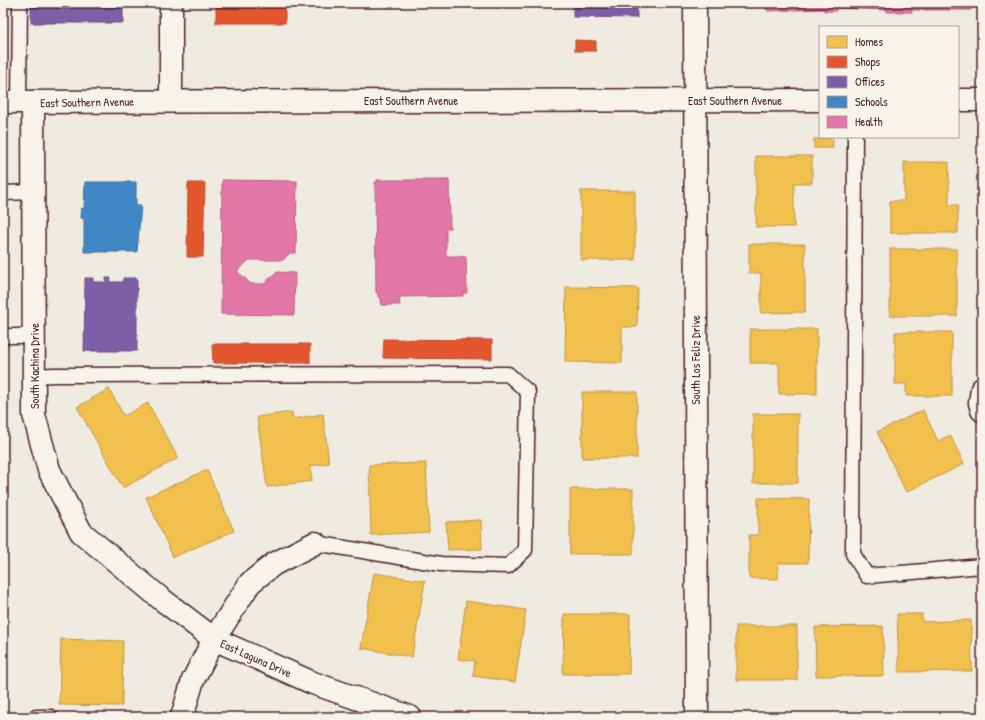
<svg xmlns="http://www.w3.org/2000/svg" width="985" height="720" viewBox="0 0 985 720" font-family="'Patrick Hand',sans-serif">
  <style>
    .homes { fill: #f2c14e; stroke: #c09044 }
    .shops { fill: #e4572e; stroke: #b6462d }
    .offices { fill: #7b5ea7; stroke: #6c4b82 }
    .schools { fill: #3f88c5; stroke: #426897 }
    .health { fill: #e377a8; stroke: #b55d82 }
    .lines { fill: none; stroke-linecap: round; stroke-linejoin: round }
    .lane-casing { stroke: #4a1f2b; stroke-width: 17 }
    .street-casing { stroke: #4a1f2b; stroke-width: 25 }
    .secondary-casing { stroke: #4a1f2b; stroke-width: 25 }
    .lane { stroke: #f7f3e8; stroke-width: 14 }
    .street { stroke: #f7f3e8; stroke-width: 22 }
    .secondary { stroke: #f7f3e8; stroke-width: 22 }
    .labels { text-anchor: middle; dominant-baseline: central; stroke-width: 4; stroke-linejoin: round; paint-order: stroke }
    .street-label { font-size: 12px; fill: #4a1f2b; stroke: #f7f3e8 }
  </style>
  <rect width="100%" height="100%" fill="#f0ebe0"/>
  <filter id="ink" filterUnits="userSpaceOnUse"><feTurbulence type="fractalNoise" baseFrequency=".025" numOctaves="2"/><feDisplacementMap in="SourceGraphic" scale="8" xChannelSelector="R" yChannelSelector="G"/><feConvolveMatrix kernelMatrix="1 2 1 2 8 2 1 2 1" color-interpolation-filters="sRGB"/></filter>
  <g filter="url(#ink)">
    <!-- homes -->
    <g class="homes">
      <rect x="814" y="139" width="19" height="9"/>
      <path d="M 756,156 L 812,156 L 812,183 L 794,183 L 794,227 L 756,227 Z"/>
      <path d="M 904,162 L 949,162 L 949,205 L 958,205 L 958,233 L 890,233 L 890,201 L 904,201 Z"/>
      <rect x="581" y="191" width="54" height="69"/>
      <path d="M 749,244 L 805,244 L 805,312 L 761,313 L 761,273 L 749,273 Z"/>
      <rect x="890" y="249" width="67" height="67"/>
      <path d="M 566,287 L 638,288 L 637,327 L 622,327 L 622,363 L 565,362 Z"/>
      <path d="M 750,329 L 817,329 L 817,394 L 779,394 L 779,363 L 750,363 Z"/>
      <path d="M 895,332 L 952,332 L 952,396 L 906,396 L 906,384 L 895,384 Z"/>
      <path d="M 109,389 L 124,416 L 148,403 L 178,458 L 123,488 L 77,407 Z"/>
      <rect x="582" y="392" width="55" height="66"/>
      <path d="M 923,410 L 938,441 L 950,435 L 964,464 L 906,492 L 877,432 Z"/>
      <path d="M 292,412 L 293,419 L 323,414 L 329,463 L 310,466 L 312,481 L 267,487 L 257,417 Z"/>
      <rect x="753" y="414" width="45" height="69"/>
      <path d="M 426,463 L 429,532 L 371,535 L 369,465 Z"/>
      <path d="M 207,470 L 234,531 L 173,557 L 146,497 Z"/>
      <rect x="570" y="489" width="63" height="65"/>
      <path d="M 758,498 L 809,499 L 808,563 L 778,563 L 778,579 L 749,578 L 749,535 L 758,535 Z"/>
      <path d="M 481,520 L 482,549 L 448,550 L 446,522 Z"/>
      <path d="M 374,573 L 425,581 L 412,657 L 361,648 Z"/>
      <path d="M 466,601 L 526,610 L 515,682 L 473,676 L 475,661 L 458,659 Z"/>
      <path d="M 564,614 L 630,614 L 629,674 L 563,674 Z"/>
      <path d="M 897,614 L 922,614 L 922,622 L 971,620 L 972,671 L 899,672 Z"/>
      <rect x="736" y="626" width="61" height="54"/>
      <path d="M 883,626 L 884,676 L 816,676 L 815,627 Z"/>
      <path d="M 61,639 L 123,641 L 122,706 L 59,705 Z"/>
    </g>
    <!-- shops -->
    <g class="shops">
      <rect x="216" y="3" width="69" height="20"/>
      <path d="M 575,40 L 596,41 L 596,51 L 575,51 Z"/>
      <path d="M 188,183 L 205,183 L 203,257 L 187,257 Z"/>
      <path d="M 384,339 L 492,340 L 492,359 L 383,358 Z"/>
      <path d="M 212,344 L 310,344 L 310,363 L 213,363 Z"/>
    </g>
    <!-- offices -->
    <g class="offices">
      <rect x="31" y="3" width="92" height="20"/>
      <path d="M 573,3 L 637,3 L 637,18 L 573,17 Z"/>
      <path d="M 85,278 L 93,278 L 93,282 L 106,282 L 106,278 L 111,278 L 110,282 L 123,282 L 123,278 L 137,278 L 137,351 L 84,351 Z"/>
    </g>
    <!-- schools -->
    <path class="schools" d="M 85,182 L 136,182 L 136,205 L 141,205 L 137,252 L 84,252 L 84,219 L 81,218 L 81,208 L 84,209 Z"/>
    <!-- health -->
    <g class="health">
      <path d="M 760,3 L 971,3 L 971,10 L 912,10 L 912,12 L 887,12 L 887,10 L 836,8 L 836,11 L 824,11 L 824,9 L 768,11 Z"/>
      <path d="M 222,180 L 297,181 L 296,253 L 290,253 L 283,260 L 249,260 L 237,271 L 251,284 L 264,284 L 276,272 L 295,273 L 294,315 L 221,314 Z"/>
      <path d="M 377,180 L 449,180 L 450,228 L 446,228 L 446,256 L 466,256 L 467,293 L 463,293 L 463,296 L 399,297 L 400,305 L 381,305 L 381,297 L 378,297 L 378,293 L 376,293 L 375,182 L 377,182 Z"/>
    </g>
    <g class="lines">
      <defs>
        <g id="lane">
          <path d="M 19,101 L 20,3"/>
          <path d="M 855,137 L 853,554 L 867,576 L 982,566"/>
          <path d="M 3,193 L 33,192"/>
          <path d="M 3,336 L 34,336"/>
          <path d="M 34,376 L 53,375 L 508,374 L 528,392 L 525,550 L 508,566 L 441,564 L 315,543"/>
          <path d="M 36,717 L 51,717"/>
        </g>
        <g id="street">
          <path d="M 171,3 L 171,101"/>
          <path d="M 695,3 L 697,717"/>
          <path d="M 33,102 L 34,415 L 49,470 L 81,532 L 160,598 L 214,639 L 313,683 L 410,717"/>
          <path d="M 982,389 L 980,403 L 982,410"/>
          <path d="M 182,717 L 193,680 L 214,639 L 250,583 L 274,564 L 315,543"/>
        </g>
        <g id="secondary">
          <path d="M 958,100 L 982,100"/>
          <path d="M 3,102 L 820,100"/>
        </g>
      </defs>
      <!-- lane casing -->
      <use href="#lane" class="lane-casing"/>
      <!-- street casing -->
      <use href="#street" class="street-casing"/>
      <!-- secondary casing -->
      <use href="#secondary" class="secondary-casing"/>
      <!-- lane -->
      <use href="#lane" class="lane"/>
      <!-- street -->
      <use href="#street" class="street"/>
      <!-- secondary -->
      <use href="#secondary" class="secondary"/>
    </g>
  </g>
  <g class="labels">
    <!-- street labels -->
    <g class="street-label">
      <text x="411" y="100">East Southern Avenue</text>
      <text x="735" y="100">East Southern Avenue</text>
      <text transform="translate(87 102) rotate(-1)">East Southern Avenue</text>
      <text transform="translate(695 360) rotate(-90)">South Los Feliz Drive</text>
      <text transform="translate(34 366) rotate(-90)">South Kachina Drive</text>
      <text transform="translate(256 658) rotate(24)">East Laguna Drive</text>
    </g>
  </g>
  <!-- margin -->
  <rect width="985" height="720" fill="none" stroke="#f7f3e8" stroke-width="16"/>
  <rect x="8" y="8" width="969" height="704" fill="none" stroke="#4a1f2b" stroke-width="1.5" filter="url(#ink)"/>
  <!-- legend -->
  <rect x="819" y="26" width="140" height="112" fill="#f7f3e8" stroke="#b29e9c"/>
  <rect x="827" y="36" width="20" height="12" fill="#f2c14e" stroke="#b29e9c"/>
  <text x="855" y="46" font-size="12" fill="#4a1f2b">Homes</text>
  <rect x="827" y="56" width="20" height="12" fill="#e4572e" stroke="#b29e9c"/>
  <text x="855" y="66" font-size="12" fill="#4a1f2b">Shops</text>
  <rect x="827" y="76" width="20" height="12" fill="#7b5ea7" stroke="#b29e9c"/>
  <text x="855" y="86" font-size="12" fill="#4a1f2b">Offices</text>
  <rect x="827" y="96" width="20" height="12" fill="#3f88c5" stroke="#b29e9c"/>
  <text x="855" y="106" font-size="12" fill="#4a1f2b">Schools</text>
  <rect x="827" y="116" width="20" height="12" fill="#e377a8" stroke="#b29e9c"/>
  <text x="855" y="126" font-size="12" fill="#4a1f2b">Health</text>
</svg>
